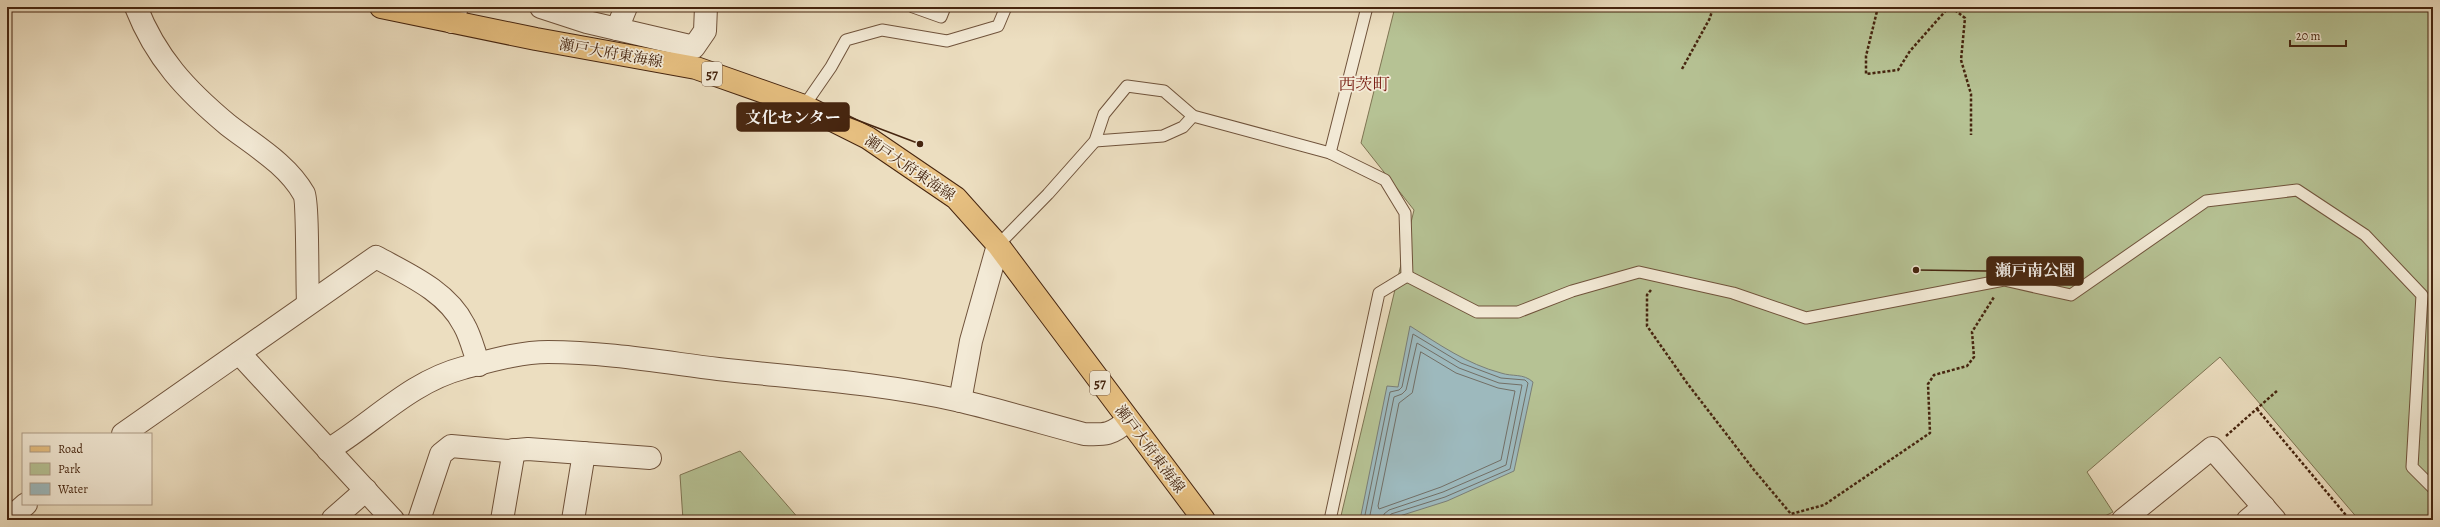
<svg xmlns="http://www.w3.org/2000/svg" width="2440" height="527" viewBox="0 0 2440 527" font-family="Alegreya,'Noto Serif JP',serif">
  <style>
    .green { fill: #b6c294; stroke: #7e7452 }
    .water { fill: #9db9bd; stroke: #7a7e77 }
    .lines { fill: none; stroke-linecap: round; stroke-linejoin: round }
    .shore { stroke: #726f66; stroke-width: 1 }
    .lane-casing { stroke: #70533b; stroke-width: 13 }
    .street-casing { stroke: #70533b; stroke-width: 24 }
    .primary-casing { stroke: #46250f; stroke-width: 24 }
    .path { stroke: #46250f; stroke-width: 2.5; stroke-dasharray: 3 2; stroke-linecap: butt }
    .lane { stroke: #f3ead6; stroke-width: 11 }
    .street { stroke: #f3ead6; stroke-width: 22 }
    .primary { stroke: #e6bf80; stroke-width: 22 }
    .labels { text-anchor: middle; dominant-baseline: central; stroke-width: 3.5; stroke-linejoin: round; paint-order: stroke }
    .shield { fill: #f3ead6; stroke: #7a604b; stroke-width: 1 }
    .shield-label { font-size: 14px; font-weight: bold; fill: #46250f }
    .street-label { font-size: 15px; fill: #46250f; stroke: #f3ead6 }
    .quarter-label { font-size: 17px; fill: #7a1f14; stroke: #f3ead6 }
    .leader { fill: none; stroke: #46250f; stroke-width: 1.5 }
    .callout-dot { fill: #46250f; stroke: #f3ead6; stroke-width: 1.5 }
    .callout { fill: #46250f; stroke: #46250f; stroke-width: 1.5 }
    .callout-label { font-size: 16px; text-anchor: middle; font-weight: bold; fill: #fff }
  </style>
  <rect width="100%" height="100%" fill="#ecdec0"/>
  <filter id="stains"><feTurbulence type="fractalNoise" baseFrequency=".005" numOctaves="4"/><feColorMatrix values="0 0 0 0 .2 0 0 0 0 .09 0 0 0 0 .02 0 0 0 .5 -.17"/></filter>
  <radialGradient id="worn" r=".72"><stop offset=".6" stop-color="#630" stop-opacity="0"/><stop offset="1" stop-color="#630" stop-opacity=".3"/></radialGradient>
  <!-- green -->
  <g class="green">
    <path d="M 1395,7 L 2433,7 L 2433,520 L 2359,520 L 2220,357 L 2087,472 L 2113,512 L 2097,520 L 1340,520 L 1414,210 L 1361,143 Z"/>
    <path d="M 740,451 L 800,520 L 683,520 L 680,475 Z"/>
  </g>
  <!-- water -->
  <path class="water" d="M 1410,326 C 1440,345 1467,364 1501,373 C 1513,377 1523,373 1533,382 L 1514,471 L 1447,501 L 1387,520 L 1360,520 L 1387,386 L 1398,387 Z"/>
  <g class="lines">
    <!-- shore -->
    <g class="shore">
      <path d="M 1421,352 L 1456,373 L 1498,388 L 1515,391 L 1501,460 L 1441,487 L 1379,509 L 1378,506 L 1399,403 L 1412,393 Z"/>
      <path d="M 1364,520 L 1390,392 L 1399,390 L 1402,387 L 1413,334 L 1461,363 L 1501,378 L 1525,380 L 1528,383 L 1510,469 L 1445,497 L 1391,514 L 1388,520"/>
      <path d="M 1369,520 L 1394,397 L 1402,394 L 1406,390 L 1417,343 L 1459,368 L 1499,383 L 1522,385 L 1506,465 L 1443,492 L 1389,510 L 1384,514 L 1383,520"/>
    </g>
    <defs>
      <g id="lane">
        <path d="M 913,7 L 941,17 L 945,7"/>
        <path d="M 804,106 L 831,67 L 846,40 L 882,30 L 947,41 L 998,26 L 1006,7"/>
        <path d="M 1095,141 L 1163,136 L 1183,127 L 1193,116"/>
        <path d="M 1330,153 L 1385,180 L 1405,213 L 1407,276"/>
        <path d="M 998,245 L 1048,194 L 1095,141 L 1104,114 L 1127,86 L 1164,91 L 1193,116 L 1330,153 L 1367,7"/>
        <path d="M 1407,276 L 1477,312 L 1518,312 L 1572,291 L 1639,272 L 1733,293 L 1806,318 L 2004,280 L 2071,295 L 2206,201 L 2297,190 L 2365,235 L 2422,295 L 2412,467 L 2433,488"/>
        <path d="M 1330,520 L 1379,293 L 1407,276"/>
      </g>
      <g id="street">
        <path d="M 136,7 C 156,58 186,90 228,125 C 255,146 287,164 304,194 C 308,202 307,288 308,303"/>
        <path d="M 541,7 L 587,22 L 694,47 L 705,31 L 706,7"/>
        <path d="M 452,22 L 457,7"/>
        <path d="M 617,29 L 626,7"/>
        <path d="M 239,353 L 393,520"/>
        <path d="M 960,401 L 971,341 L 998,245"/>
        <path d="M 123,434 L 376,257 C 407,274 447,291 464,325 C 471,337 474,352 479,365"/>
        <path d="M 328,450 C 373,423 410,382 463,368 C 490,361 519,352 548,352 C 605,352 662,362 718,369 C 799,378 882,383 961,401 C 1002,411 1043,423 1084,434 C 1105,435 1112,435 1128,420"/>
        <path d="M 333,519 L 366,490"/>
        <path d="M 8,520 L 26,504"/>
        <path d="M 419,520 L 441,454 L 451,446 L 507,451 L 528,449 L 650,458"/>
        <path d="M 502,520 L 514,450"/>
        <path d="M 573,520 L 584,453"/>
        <path d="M 2123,520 L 2212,448 L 2275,520"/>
        <path d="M 2248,520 L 2264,507"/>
      </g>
      <path id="primary" d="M 381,7 L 536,39 L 696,68 L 804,106 L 868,138 L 956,198 L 998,245 L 1204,520"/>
    </defs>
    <!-- lane casing -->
    <use href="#lane" class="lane-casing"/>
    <!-- street casing -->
    <use href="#street" class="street-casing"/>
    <!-- primary casing -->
    <use href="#primary" class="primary-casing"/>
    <!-- path -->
    <g class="path">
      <path d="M 1878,7 L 1866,56 L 1866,74 L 1898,70 L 1910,51 L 1949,7"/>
      <path d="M 1951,7 L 1965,18 L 1961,60 L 1971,94 L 1971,135"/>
      <path d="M 1682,69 L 1710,18 L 1713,7"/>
      <path d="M 1651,290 L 1647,295 L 1647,326 L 1687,383 L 1754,470 L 1791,514 L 1824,505 L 1930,433 L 1928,384 L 1934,375 L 1967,366 L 1974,357 L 1972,332 L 1994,297"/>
      <path d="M 2257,409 L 2350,520"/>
      <path d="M 2226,436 L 2278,390"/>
    </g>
    <!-- lane -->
    <use href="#lane" class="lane"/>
    <!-- street -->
    <use href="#street" class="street"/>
    <!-- primary -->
    <use href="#primary" class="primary"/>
  </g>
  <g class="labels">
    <!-- shield labels -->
    <g class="shield">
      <rect x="702" y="62" width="20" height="24" rx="3"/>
      <rect x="1090" y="371" width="20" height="24" rx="3"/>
    </g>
    <g class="shield-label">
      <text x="712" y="74">57</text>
      <text x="1100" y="383">57</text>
    </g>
    <!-- street labels -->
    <g class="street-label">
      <text transform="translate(611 53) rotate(10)">瀬戸大府東海線</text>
      <text transform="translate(910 168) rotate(34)">瀬戸大府東海線</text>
      <text transform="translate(1150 449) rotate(53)">瀬戸大府東海線</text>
    </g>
    <!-- quarter labels -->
    <g class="quarter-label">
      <text x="1364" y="84">西茨町</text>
    </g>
  </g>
  <!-- callouts -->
  <path class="leader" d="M920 144L849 117M1916 270L1987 271"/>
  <g class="callout-dot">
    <circle cx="920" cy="144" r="4"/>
    <circle cx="1916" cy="270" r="4"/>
  </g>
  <g class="callout">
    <rect x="737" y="103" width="112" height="28" rx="4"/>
    <rect x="1987" y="257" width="96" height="28" rx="4"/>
  </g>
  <g class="callout-label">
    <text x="793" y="123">文化センター</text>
    <text x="2035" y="276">瀬戸南公園</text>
  </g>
  <!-- margin -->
  <rect width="2440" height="527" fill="none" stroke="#ecdec0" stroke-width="24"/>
  <rect x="8" y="8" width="2424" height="511" fill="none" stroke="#46250f" stroke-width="2"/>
  <rect x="12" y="12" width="2416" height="503" fill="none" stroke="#46250f"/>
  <!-- legend -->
  <rect x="22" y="433" width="130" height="72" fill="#f3ead6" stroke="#ae9b86"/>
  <rect x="30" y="446" width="20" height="6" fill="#e6bf80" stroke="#ae9b86"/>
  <text x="58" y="453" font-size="12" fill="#46250f">Road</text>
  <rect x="30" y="463" width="20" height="12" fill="#b6c294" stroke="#ae9b86"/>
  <text x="58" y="473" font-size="12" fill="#46250f">Park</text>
  <rect x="30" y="483" width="20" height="12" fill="#9db9bd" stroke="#ae9b86"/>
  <text x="58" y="493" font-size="12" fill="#46250f">Water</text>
  <!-- scale -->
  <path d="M2290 40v6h56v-6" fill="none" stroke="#46250f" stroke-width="2"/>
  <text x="2296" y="40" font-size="12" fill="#46250f" stroke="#f3ead6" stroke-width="3" paint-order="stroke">20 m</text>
  <rect width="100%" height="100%" filter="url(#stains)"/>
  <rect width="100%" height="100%" fill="url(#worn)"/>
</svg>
